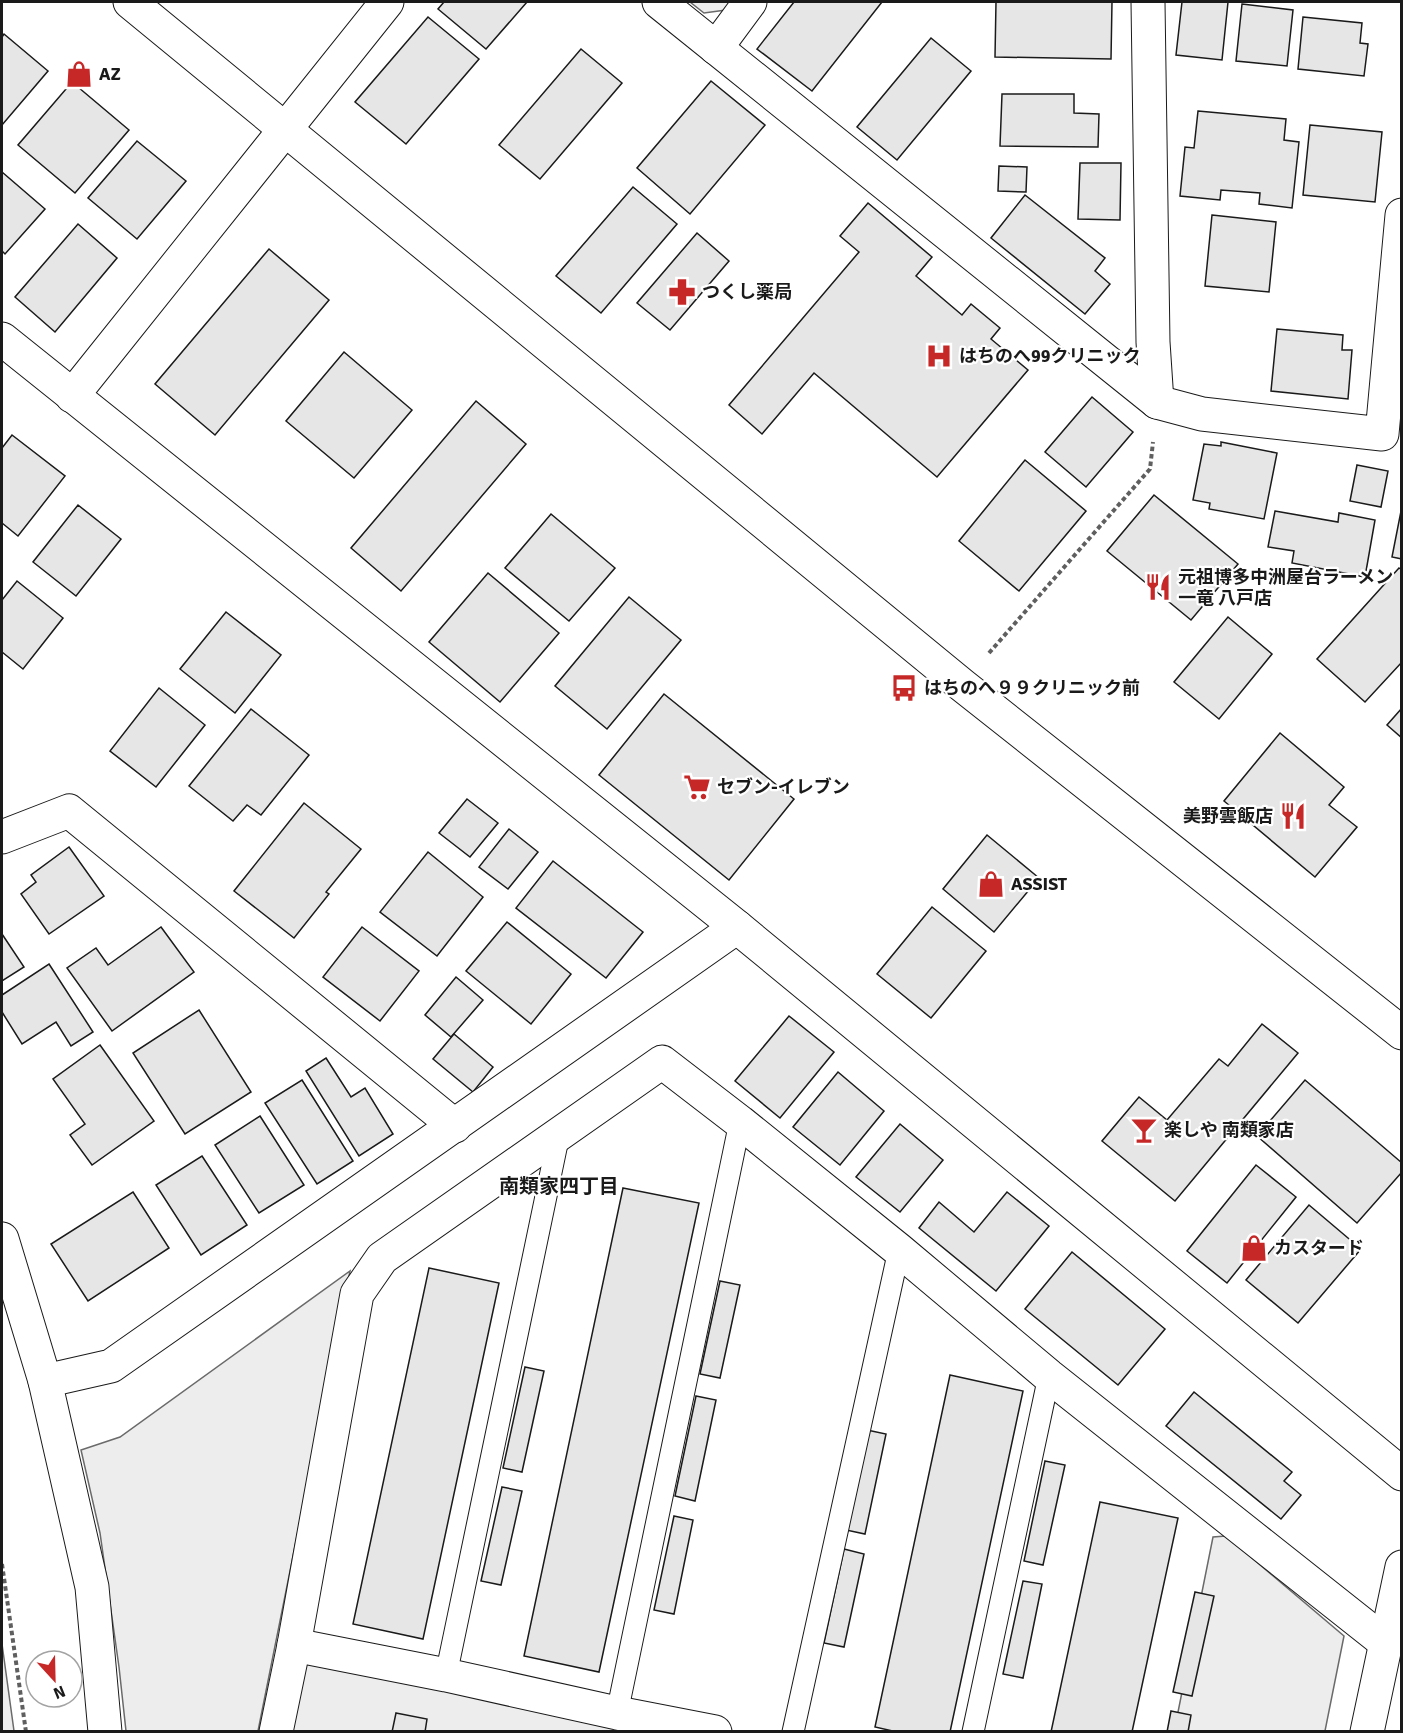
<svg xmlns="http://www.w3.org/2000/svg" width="1403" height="1733" viewBox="0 0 1403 1733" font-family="Signika,'Noto Sans JP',sans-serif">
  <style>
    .built { fill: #ededed; stroke: #6a6a6a; stroke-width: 1.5 }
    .building { fill: #e6e6e6; stroke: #1a1a1a; stroke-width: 1.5 }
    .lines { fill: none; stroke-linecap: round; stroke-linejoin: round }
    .lane-casing { stroke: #1a1a1a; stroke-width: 23 }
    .street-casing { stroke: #1a1a1a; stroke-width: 35 }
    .secondary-casing { stroke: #1a1a1a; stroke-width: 35 }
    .path { stroke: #5f5f5f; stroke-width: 4; stroke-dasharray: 4.5 3; stroke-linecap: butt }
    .lane { stroke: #fff; stroke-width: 21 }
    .street { stroke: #fff; stroke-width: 33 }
    .secondary { stroke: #fff; stroke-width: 33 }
    .labels { text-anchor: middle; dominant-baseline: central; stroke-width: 4.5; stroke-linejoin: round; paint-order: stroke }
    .poi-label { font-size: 18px; font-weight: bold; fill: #1a1a1a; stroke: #fff; text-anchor: start }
    .neighbourhood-label { font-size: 20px; font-weight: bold; fill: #1a1a1a; stroke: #fff }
  </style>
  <rect width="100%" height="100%" fill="#fff"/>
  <!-- built -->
  <g class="built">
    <path d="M 690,2 L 733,2 L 726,10 L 704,13 Z"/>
    <path d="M 350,1271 L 258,1731 L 126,1731 L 119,1667 L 100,1533 L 81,1450 L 120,1437 Z"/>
    <path d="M 1226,1536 L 1344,1636 L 1325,1731 L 1174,1732 L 1213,1537 Z"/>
    <path d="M 2,1644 L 14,1731 L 2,1731 Z"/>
    <path d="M 303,1662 L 650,1732 L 290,1732 Z"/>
  </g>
  <!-- building -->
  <g class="building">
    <path d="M 444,2 L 527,2 L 486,49 L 438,9 Z"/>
    <path d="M 794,2 L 882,2 L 812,91 L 757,49 Z"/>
    <path d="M 996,2 L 1112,2 L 1111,59 L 995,57 Z"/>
    <path d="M 1182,2 L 1228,2 L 1222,60 L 1176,55 Z"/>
    <path d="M 1242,4 L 1293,10 L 1287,66 L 1236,61 Z"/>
    <path d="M 428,17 L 479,59 L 406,144 L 355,102 Z"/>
    <path d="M 1303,17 L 1362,23 L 1360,43 L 1368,44 L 1364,76 L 1298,69 Z"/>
    <path d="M 4,34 L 48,71 L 2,125 L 2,37 Z"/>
    <path d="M 931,38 L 971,71 L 897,160 L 857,127 Z"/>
    <path d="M 581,49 L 622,83 L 540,179 L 499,145 Z"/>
    <path d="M 711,81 L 765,125 L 690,214 L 637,168 Z"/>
    <path d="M 72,82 L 129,130 L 75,193 L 18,145 Z"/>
    <path d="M 1002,94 L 1074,94 L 1074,113 L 1099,114 L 1098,147 L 1000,146 Z"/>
    <path d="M 1198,111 L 1286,119 L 1284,140 L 1299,142 L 1292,208 L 1259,204 L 1260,193 L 1221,190 L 1220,200 L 1180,196 L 1185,147 L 1194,148 Z"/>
    <path d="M 1310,125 L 1382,132 L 1375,202 L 1303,195 Z"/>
    <path d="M 137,141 L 186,181 L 137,239 L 88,198 Z"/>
    <path d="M 1080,163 L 1121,163 L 1120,220 L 1078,219 Z"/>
    <path d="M 999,166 L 1027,167 L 1026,192 L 998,191 Z"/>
    <path d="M 2,172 L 45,209 L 5,254 L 2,251 Z"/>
    <path d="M 633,187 L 677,224 L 601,313 L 556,276 Z"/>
    <path d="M 1025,195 L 1105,258 L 1095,271 L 1110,284 L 1085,314 L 991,238 Z"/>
    <path d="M 868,203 L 932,257 L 916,276 L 962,315 L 971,304 L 1000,328 L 991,339 L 1028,370 L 937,477 L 814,373 L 762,434 L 729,405 L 859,252 L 840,236 Z"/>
    <path d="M 1212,215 L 1276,222 L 1269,292 L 1205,286 Z"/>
    <path d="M 78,224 L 117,258 L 55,332 L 15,297 Z"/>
    <path d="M 697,233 L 729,261 L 670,330 L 637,303 Z"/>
    <path d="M 269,249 L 329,300 L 215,435 L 155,384 Z"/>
    <path d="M 1277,329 L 1343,335 L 1342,350 L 1352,350 L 1348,399 L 1271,391 Z"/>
    <path d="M 344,352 L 412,410 L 354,478 L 286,421 Z"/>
    <path d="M 1092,397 L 1133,432 L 1086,487 L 1045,452 Z"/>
    <path d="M 476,401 L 526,444 L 401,591 L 351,548 Z"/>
    <path d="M 12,435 L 65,476 L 18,536 L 2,523 L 2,448 Z"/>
    <path d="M 1221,442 L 1277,453 L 1264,519 L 1209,509 L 1210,503 L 1193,500 L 1204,444 L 1221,446 Z"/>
    <path d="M 1025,460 L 1086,511 L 1019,591 L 959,541 Z"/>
    <path d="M 1357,465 L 1388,471 L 1381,507 L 1350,501 Z"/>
    <path d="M 1154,495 L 1238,564 L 1191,620 L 1107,551 Z"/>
    <path d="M 78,505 L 121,539 L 76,596 L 33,562 Z"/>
    <path d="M 1402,506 L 1402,559 L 1392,557 Z"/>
    <path d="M 1275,511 L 1338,522 L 1339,513 L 1375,520 L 1365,577 L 1292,563 L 1294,551 L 1268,547 Z"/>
    <path d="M 551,514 L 615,568 L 569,621 L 505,568 Z"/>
    <path d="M 1399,568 L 1402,570 L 1402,662 L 1365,702 L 1317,659 Z"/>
    <path d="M 488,573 L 559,633 L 500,702 L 429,642 Z"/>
    <path d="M 17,581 L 63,618 L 23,669 L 2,652 L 2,600 Z"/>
    <path d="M 629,597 L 681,640 L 607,729 L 555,686 Z"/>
    <path d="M 226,612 L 281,655 L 235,713 L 180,669 Z"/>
    <path d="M 1228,617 L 1272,654 L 1219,719 L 1174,682 Z"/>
    <path d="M 159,688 L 205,725 L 156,787 L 110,751 Z"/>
    <path d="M 664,694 L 794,799 L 729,880 L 599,775 Z"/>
    <path d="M 1402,708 L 1402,738 L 1387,725 Z"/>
    <path d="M 251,709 L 309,755 L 261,815 L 247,805 L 233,821 L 189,786 Z"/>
    <path d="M 1280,733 L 1344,787 L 1329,805 L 1357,827 L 1315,877 L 1224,801 Z"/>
    <path d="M 467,799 L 498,823 L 470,857 L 439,833 Z"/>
    <path d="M 304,803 L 361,849 L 326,892 L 329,894 L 294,938 L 234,891 Z"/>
    <path d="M 509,829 L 538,852 L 508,889 L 479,867 Z"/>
    <path d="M 987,835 L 1039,878 L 994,932 L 943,889 Z"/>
    <path d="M 69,847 L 104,896 L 49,934 L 21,894 L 36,882 L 31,875 Z"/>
    <path d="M 428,852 L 483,897 L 437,956 L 380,912 Z"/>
    <path d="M 553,861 L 643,932 L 606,978 L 516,908 Z"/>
    <path d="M 932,907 L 986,951 L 931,1018 L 877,974 Z"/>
    <path d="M 507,922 L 571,974 L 531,1024 L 466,971 Z"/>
    <path d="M 161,927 L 194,972 L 112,1031 L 67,968 L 96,948 L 108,965 Z"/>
    <path d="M 362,927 L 419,971 L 380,1021 L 323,977 Z"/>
    <path d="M 2,934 L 24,967 L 2,981 Z"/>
    <path d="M 49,964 L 93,1032 L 71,1046 L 56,1022 L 22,1044 L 2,1012 L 2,995 Z"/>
    <path d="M 456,977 L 483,1000 L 451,1037 L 425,1015 Z"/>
    <path d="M 199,1010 L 251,1092 L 185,1134 L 133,1053 Z"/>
    <path d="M 789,1016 L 834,1052 L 780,1118 L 735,1081 Z"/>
    <path d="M 1262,1024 L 1298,1053 L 1175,1201 L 1102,1141 L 1139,1097 L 1167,1120 L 1219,1059 L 1228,1066 Z"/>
    <path d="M 454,1034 L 493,1067 L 473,1092 L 433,1059 Z"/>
    <path d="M 100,1045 L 154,1121 L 92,1165 L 70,1135 L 85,1124 L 53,1079 Z"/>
    <path d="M 326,1058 L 351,1097 L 365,1088 L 393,1134 L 359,1156 L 306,1071 Z"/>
    <path d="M 838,1072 L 884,1111 L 840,1165 L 793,1127 Z"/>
    <path d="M 302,1080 L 353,1161 L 317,1184 L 265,1103 Z"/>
    <path d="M 1305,1080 L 1402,1163 L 1402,1172 L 1357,1223 L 1257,1136 Z"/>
    <path d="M 260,1116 L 304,1185 L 259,1213 L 215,1145 Z"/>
    <path d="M 900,1124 L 943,1160 L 900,1212 L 856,1177 Z"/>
    <path d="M 202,1156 L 247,1225 L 201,1255 L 156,1185 Z"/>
    <path d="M 1256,1165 L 1296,1197 L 1227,1283 L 1187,1251 Z"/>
    <path d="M 623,1188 L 699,1203 L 599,1672 L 524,1656 Z"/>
    <path d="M 133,1192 L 169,1248 L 88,1301 L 51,1244 Z"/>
    <path d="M 1007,1192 L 1049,1226 L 996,1291 L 919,1228 L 939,1202 L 974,1232 Z"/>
    <path d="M 1309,1205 L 1361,1249 L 1298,1323 L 1246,1280 Z"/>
    <path d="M 1072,1252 L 1165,1329 L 1118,1385 L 1025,1309 Z"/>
    <path d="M 429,1268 L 499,1283 L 423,1639 L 353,1624 Z"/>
    <path d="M 720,1281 L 740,1285 L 720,1378 L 700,1374 Z"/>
    <path d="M 525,1367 L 544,1371 L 522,1472 L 503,1468 Z"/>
    <path d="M 950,1375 L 1023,1391 L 950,1732 L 897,1732 L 875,1727 Z"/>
    <path d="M 1194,1392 L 1292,1472 L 1284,1481 L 1301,1495 L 1281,1519 L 1166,1426 Z"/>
    <path d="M 696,1396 L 716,1400 L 695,1501 L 675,1496 Z"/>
    <path d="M 867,1430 L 886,1434 L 865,1534 L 846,1530 Z"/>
    <path d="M 1045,1461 L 1065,1465 L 1043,1565 L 1024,1561 Z"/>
    <path d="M 502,1487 L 522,1491 L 501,1585 L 481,1581 Z"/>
    <path d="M 1100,1502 L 1178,1518 L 1132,1732 L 1051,1732 Z"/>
    <path d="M 674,1516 L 693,1520 L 674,1614 L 654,1610 Z"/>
    <path d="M 844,1549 L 864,1554 L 844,1647 L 824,1643 Z"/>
    <path d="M 1023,1581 L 1042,1584 L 1023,1678 L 1003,1674 Z"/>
    <path d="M 1195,1592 L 1214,1596 L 1192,1696 L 1173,1692 Z"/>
    <path d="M 1171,1711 L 1191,1715 L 1188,1732 L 1167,1732 Z"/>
    <path d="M 396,1713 L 427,1719 L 425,1732 L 392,1732 Z"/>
  </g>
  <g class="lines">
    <defs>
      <g id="lane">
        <path d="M 446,1675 L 559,1134"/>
        <path d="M 617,1713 L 740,1122"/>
        <path d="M 793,1732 L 899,1250"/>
        <path d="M 973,1732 L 1049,1376"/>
      </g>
      <g id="street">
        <path d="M 659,2 L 1157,402 L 1202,414 L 1382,434 L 1402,215"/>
        <path d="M 1148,2 L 1153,342 L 1157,402"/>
        <path d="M 716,48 L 750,2"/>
        <path d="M 2,339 L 737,927 L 1402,1474"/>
        <path d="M 72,396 L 387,2"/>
        <path d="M 2,837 L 69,811 L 455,1126"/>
        <path d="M 2,1239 L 45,1381 L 92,1587 L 105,1732"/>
        <path d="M 45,1381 L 111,1366 L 737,927"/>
        <path d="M 294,1645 L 446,1675 L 617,1713 L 715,1732"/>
        <path d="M 276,1732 L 294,1645 L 357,1294 L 382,1258 L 662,1062 L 740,1122 L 899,1250 L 1049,1376 L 1386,1643"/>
      </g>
      <g id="secondary">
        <path d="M 130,2 L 962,685 L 1402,1033"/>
        <path d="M 1367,1732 L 1402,1567"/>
      </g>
    </defs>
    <!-- lane casing -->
    <use href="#lane" class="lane-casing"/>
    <!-- street casing -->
    <use href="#street" class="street-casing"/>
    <!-- secondary casing -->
    <use href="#secondary" class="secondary-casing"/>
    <!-- path -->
    <g class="path">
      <path d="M 989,653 L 1150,469 L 1153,442"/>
      <path d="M 2,1564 L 26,1732"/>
    </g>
    <!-- lane -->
    <use href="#lane" class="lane"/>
    <!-- street -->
    <use href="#street" class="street"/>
    <!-- secondary -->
    <use href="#secondary" class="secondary"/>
  </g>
  <!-- icons -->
  <defs>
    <symbol id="shop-bare" viewBox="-9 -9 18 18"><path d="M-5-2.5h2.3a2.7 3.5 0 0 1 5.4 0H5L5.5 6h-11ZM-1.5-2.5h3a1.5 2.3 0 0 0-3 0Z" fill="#c62828" stroke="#fff" stroke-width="2.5" paint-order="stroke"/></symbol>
    <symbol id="pharmacy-bare" viewBox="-9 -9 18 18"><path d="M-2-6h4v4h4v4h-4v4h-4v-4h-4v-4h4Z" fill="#c62828" stroke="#fff" stroke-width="2.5" paint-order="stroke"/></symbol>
    <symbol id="hospital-bare" viewBox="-9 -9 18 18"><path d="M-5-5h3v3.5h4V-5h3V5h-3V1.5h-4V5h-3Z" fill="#c62828" stroke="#fff" stroke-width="2.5" paint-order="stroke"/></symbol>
    <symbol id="restaurant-bare" viewBox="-9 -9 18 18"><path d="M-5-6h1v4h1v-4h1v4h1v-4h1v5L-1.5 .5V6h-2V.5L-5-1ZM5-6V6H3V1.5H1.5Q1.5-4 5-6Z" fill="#c62828" stroke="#fff" stroke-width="2.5" paint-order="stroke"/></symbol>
    <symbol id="bus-bare" viewBox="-9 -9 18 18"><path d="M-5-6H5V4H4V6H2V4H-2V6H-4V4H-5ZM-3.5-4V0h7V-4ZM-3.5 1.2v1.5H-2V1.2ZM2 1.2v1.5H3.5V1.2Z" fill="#c62828" stroke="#fff" stroke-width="2.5" paint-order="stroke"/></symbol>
    <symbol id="supermarket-bare" viewBox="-9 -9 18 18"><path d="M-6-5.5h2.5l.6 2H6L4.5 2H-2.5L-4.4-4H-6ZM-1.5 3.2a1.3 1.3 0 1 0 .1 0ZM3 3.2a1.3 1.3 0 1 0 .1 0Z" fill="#c62828" stroke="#fff" stroke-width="2.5" paint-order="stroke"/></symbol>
    <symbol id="bar-bare" viewBox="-9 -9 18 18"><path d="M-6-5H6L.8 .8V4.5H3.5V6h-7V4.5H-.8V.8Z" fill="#c62828" stroke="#fff" stroke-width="2.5" paint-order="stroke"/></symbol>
  </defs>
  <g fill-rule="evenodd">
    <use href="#shop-bare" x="60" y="55" width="38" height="38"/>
    <use href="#pharmacy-bare" x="663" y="273" width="38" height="38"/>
    <use href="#hospital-bare" x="920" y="337" width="38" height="38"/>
    <use href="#restaurant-bare" x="1139" y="568" width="38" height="38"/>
    <use href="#bus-bare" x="885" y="669" width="38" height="38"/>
    <use href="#supermarket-bare" x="678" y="768" width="38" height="38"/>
    <use href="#restaurant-bare" x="1274" y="797" width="38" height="38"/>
    <use href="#shop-bare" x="972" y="865" width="38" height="38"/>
    <use href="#bar-bare" x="1125" y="1111" width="38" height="38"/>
    <use href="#shop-bare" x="1235" y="1229" width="38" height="38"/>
  </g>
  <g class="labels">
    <!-- poi labels -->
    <g class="poi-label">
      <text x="99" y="74">AZ</text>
      <text x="702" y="292">つくし薬局</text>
      <text x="959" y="356">はちのへ99クリニック</text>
      <text x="1178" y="577">元祖博多中洲屋台ラーメン<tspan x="1178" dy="21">一竜 八戸店</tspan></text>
      <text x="924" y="688">はちのへ９９クリニック前</text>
      <text x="717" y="787">セブン-イレブン</text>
      <text x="1273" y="816" text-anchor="end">美野雲飯店</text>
      <text x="1011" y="884">ASSIST</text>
      <text x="1164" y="1130">楽しや 南類家店</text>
      <text x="1274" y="1248">カスタード</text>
    </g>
    <!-- neighbourhood labels -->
    <g class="neighbourhood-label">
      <text x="559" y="1186">南類家四丁目</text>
    </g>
  </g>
  <!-- border -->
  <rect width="1403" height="1733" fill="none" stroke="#1a1a1a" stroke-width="6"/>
  <!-- north arrow -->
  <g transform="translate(54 1679) rotate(158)"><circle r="28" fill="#ffffff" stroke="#a3a3a3" stroke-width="1.5"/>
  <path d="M0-4.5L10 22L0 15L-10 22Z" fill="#c62828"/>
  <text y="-9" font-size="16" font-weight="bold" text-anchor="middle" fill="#1a1a1a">N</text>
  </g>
</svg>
